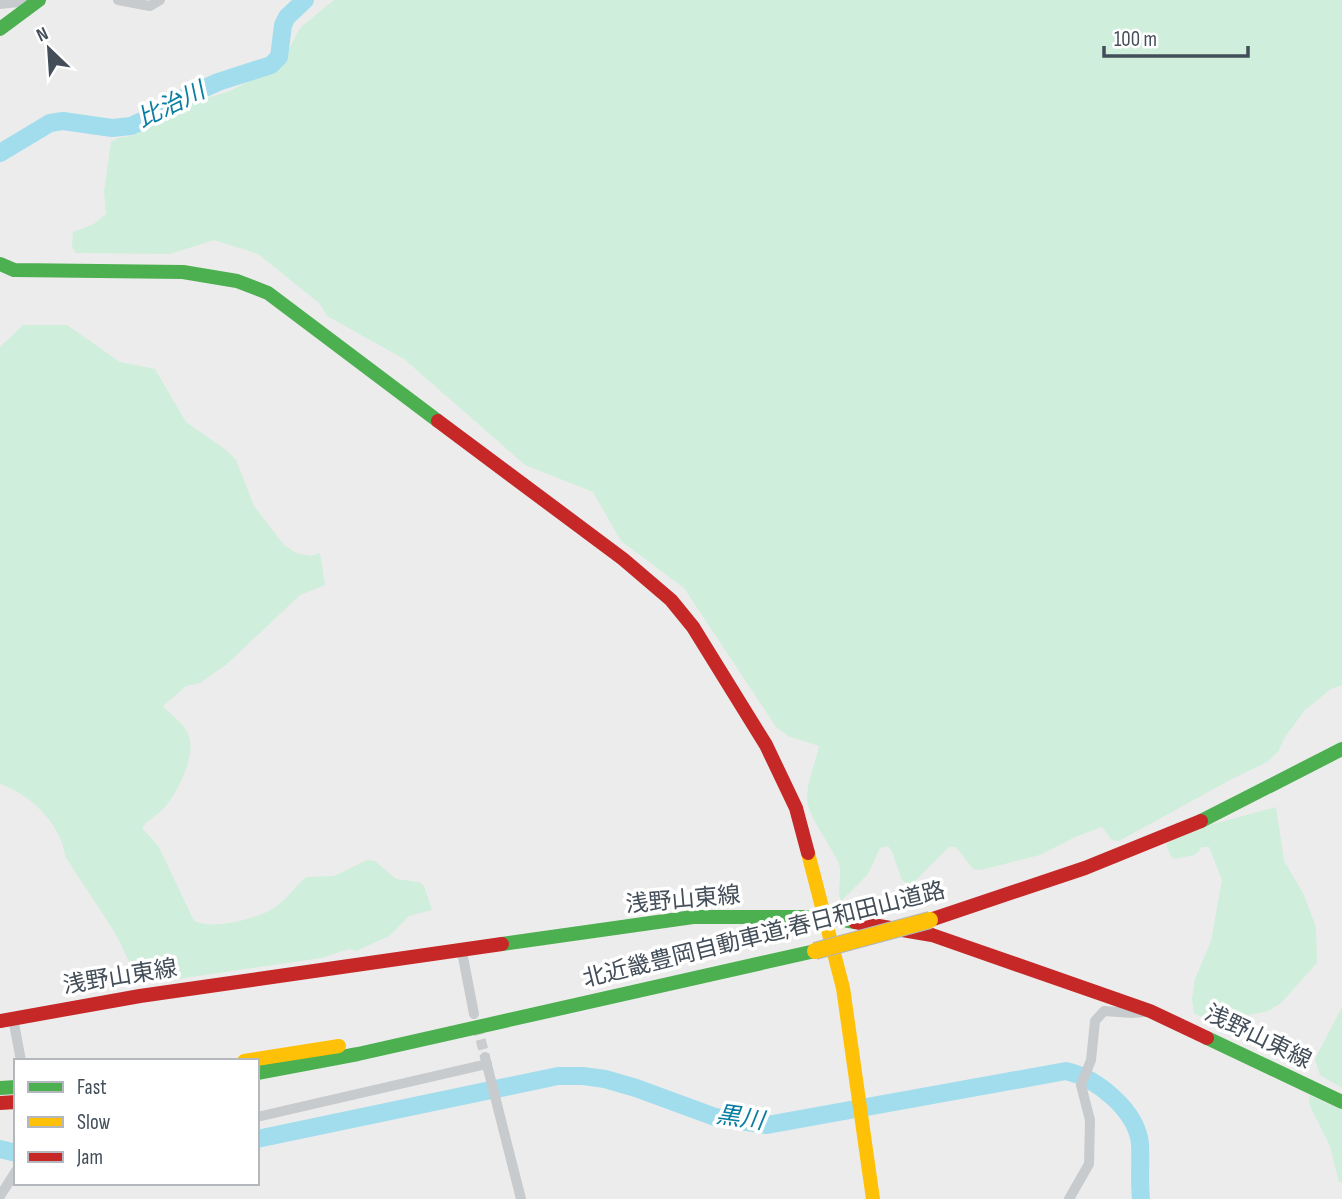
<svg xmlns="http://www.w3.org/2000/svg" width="1342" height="1199" viewBox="0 0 1342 1199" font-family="'Sofia Sans Condensed','Noto Sans JP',sans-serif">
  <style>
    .green { fill: #cfeedb }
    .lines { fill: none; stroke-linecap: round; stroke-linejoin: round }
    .river { stroke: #a2dded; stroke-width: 18 }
    .street-tunnel { stroke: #cbcccf; stroke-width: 10; stroke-dasharray: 10 5; stroke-linecap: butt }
    .street { stroke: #c8cbcd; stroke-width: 10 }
    .fast { stroke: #4caf50; stroke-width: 14 }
    .slow { stroke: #ffc107; stroke-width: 14 }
    .jam { stroke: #c62828; stroke-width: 14 }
    .slow-bridge-casing { stroke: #b0b6bc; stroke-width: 18; stroke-linecap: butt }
    .slow-bridge { stroke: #ffc107; stroke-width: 16 }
    .labels { text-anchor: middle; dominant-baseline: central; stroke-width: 7; stroke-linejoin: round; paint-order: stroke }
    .street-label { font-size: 23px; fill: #434e59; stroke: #fff }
    .water-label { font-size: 24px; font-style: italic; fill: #087ea0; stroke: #fff }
  </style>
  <rect width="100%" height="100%" fill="#edecec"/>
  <!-- green -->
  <g class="green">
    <path d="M 334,0 L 1342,0 L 1342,685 L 1331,689 L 1305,710 L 1285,737 L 1278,752 L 1267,762 L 1230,780 L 1119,841 L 1112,840 L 1102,827 L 1075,837 L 1040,855 L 981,870 L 973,869 L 956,847 L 949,847 L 915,881 L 908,884 L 902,880 L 892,852 L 888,846 L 880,848 L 868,874 L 841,901 C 836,889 843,876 839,864 C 831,845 813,824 808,805 C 804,787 816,763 819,746 L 788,736 L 776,727 L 684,588 L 621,541 L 593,492 L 525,465 L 404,359 L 327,316 L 319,303 L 258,254 L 214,240 L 170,254 L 76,253 L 72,247 L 73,232 L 94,224 L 106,214 L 104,192 L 111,142 L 118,138 L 132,136 L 195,102 L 230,91 L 270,70 L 286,55 L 300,28 Z"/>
    <path d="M 23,325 L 67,325 L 120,362 L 155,369 L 186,422 L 226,450 L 236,460 L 254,506 L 284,545 L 296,553 L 311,556 L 320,553 L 325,585 L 300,595 L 227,664 L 200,683 L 186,686 L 163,706 C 172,716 188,726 190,740 C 194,759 176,797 162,810 C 155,817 147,820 142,828 L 159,847 L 194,921 C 213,930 250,920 269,911 C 283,904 295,887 306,877 L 334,876 L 367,860 L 375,861 L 396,879 L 419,882 L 424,886 L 432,910 L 409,916 L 389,936 L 356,951 L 349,949 L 321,958 L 150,983 C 126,967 127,952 113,930 C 98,905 80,881 65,856 C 62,825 29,793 0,784 L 0,347 Z"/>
    <path d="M 1276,807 L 1284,861 L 1303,893 L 1316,927 L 1317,963 L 1280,1004 L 1268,1011 L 1221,1021 L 1207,1020 L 1194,1013 L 1192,999 L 1195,979 L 1211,941 L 1222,880 L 1209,847 L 1202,847 L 1195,855 L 1174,859 L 1171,857 L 1166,844 L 1184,832 Z"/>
    <path d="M 1342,1007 L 1342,1088 L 1320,1075 L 1315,1059 Z"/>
    <path d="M 1309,1095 L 1342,1110 L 1342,1183 L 1339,1182 L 1330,1146 L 1310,1106 Z"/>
  </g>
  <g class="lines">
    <!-- river -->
    <g class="river">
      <path d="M 0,153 L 50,123 L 63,121 L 112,128 L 131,126 L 155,115 L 170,104 L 218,82 L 271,65 L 279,57 L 283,25 L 287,17 L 305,0"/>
      <path d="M 257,1139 L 558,1076 L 583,1076 L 605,1079 L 636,1088 L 715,1117 L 767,1125 L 1066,1071 C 1097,1078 1137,1111 1140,1144 C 1141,1163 1139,1181 1141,1199"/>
      <path d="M 0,1149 L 16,1153"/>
    </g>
    <!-- street-tunnel -->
    <path class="street-tunnel" d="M 477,1025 L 485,1057"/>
    <!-- street -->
    <g class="street">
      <path d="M 118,0 L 150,6 L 160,0"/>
      <path d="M 0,4 L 38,0"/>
      <path d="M 462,952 L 474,1014"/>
      <path d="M 13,1018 L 21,1061"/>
      <path d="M 485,1057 L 521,1199"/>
      <path d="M 257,1117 L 487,1064"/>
      <path d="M 0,1196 L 16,1171"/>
      <path d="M 1069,1199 L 1089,1164 L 1090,1120 L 1081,1085 L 1091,1060 L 1095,1021 L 1104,1011 L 1132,1013 L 1145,1012"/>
    </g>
    <!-- fast -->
    <g class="fast">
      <path d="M 0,29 L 39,0"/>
      <path d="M 0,264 L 14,270 L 183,272 L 237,281 L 268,293 L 438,421"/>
      <path d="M 1201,821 L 1342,749"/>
      <path d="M 502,944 L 693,917 L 826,917 L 855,922"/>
      <path d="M 1207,1038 L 1342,1102"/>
      <path d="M 257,1073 L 358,1054 L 815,951"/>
      <path d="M 0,1088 L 16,1087"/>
    </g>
    <!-- slow -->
    <g class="slow">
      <path d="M 808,853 L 843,988 L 873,1199"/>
      <path d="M 244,1061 L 339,1046"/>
    </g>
    <!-- jam -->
    <g class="jam">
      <path d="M 438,421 L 623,559 L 671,600 L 693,627 L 766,745 L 796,808 L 808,853"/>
      <path d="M 930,920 L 1085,868 L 1201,821"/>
      <path d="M 855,922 L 932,935 L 1150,1011 L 1207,1038"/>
      <path d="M 0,1021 L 140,996 L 502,944"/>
      <path d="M 0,1103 L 16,1102"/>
    </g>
    <defs>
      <path id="slow-bridge" d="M 815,951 L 930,920"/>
    </defs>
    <!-- slow-bridge casing -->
    <use href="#slow-bridge" class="slow-bridge-casing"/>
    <!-- slow-bridge -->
    <use href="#slow-bridge" class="slow-bridge"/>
  </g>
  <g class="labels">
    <!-- street labels -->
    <g class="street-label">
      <text transform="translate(683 900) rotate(-5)">浅野山東線</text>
      <text transform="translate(764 935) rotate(-14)">北近畿豊岡自動車道;春日和田山道路</text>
      <text transform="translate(120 977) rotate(-9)">浅野山東線</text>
      <text transform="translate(1258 1037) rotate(26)">浅野山東線</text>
    </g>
    <!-- water labels -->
    <g class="water-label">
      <text transform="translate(171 105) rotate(-26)">比治川</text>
      <text transform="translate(740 1118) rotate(8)">黒川</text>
    </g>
  </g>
  <!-- legend -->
  <rect x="14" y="1059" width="245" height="126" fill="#ffffff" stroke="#b4b8bd" stroke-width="2"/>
  <rect x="28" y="1082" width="35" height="10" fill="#4caf50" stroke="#b4b8bd" stroke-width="2"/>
  <text x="77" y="1094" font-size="21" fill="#434e59">Fast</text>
  <rect x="28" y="1117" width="35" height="10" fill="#ffc107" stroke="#b4b8bd" stroke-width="2"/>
  <text x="77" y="1129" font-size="21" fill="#434e59">Slow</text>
  <rect x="28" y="1152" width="35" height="10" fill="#c62828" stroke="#b4b8bd" stroke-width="2"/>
  <text x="77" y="1164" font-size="21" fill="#434e59">Jam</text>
  <!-- north arrow -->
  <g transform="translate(49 49) rotate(335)" stroke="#ffffff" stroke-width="5" paint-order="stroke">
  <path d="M0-5L12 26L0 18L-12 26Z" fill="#434e59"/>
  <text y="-10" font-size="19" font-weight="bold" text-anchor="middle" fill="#434e59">N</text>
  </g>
  <!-- scale -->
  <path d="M1104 46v10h144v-10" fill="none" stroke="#434e59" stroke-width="3.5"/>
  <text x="1114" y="46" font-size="21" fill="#434e59" stroke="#ffffff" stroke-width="5" paint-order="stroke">100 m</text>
</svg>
